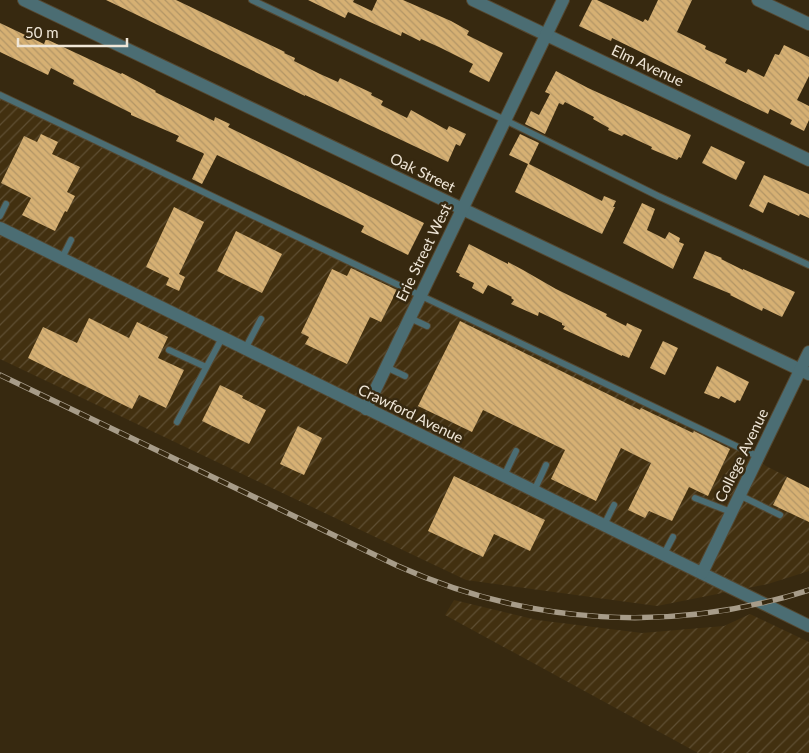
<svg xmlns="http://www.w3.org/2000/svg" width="809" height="753" viewBox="0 0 809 753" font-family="Lato,sans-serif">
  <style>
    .industrial { fill: url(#industrial-furrows) }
    .building { fill: url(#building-back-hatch) }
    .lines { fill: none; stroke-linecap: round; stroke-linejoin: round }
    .service-casing { stroke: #544730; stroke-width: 8 }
    .minor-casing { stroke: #544730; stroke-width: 14 }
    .tertiary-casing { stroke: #544730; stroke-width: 14 }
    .service { stroke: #4b6d73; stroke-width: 6 }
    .minor { stroke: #4b6d73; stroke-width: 12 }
    .tertiary { stroke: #4b6d73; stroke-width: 12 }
    .rail-casing { stroke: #a79c89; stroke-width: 5.5 }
    .rail { stroke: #372910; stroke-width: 4; stroke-dasharray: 11; stroke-linecap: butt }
    .labels { text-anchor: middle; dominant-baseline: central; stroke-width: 5; stroke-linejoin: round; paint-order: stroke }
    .street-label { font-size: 15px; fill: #efe6d7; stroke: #372910 }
  </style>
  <defs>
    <pattern id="industrial-furrows" width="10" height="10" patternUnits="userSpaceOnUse" patternTransform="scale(1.25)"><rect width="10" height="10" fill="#423010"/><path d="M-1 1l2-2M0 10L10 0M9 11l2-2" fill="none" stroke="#5e4e32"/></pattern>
    <pattern id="building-back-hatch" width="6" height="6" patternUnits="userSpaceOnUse" patternTransform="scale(1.25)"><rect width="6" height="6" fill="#d6b073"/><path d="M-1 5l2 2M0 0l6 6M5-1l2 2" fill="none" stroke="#b29566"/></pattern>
  </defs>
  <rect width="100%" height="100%" fill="#372910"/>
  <!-- industrial -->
  <g class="industrial">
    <path d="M 0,95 L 749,453 L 766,466 L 809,488 L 809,571 L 768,584 L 657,606 L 466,580 L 0,359 Z"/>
    <path d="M 454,600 L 537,620 L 642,633 L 724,626 L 750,614 L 809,642 L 809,753 L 698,753 L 445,615 Z"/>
  </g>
  <!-- building -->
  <g class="building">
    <path d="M 106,0 L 176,0 L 285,52 L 284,53 L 295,58 L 294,61 L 320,74 L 338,82 L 340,78 L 372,93 L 371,95 L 383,101 L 381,105 L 407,118 L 411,110 L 447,130 L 449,126 L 466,134 L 460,146 L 456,144 L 448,162 L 325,104 L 305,95 L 305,96 Z"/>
    <path d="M 308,0 L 354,0 L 353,2 L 372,11 L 377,0 L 403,0 L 451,21 L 469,31 L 467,35 L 503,53 L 489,82 L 469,72 L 473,64 L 439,47 L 421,39 L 420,41 L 402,32 L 401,36 L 348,12 L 345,18 Z"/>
    <path d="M 592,0 L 597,0 L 643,22 L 645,19 L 648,21 L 658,0 L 692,0 L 677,32 L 706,46 L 705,49 L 727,59 L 725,63 L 746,73 L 748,69 L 764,77 L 775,54 L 779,55 L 784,45 L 809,57 L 809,76 L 797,100 L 809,106 L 809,120 L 804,131 L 790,124 L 792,120 L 770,109 L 768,114 L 612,38 L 611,41 L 579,26 Z"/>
    <path d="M 0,23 L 44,44 L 46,39 L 121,74 L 122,73 L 156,91 L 155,92 L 214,121 L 215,117 L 230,124 L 228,127 L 424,223 L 408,255 L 361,232 L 364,226 L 350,219 L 217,155 L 202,184 L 192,179 L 204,154 L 203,153 L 176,141 L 179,136 L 131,115 L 131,113 L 73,84 L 74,80 L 51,68 L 48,75 L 0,52 Z"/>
    <path d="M 556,71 L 588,88 L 691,135 L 681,158 L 679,157 L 677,160 L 651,149 L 652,147 L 624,134 L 622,136 L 608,130 L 609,128 L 593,119 L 594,117 L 565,102 L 563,105 L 559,103 L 545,134 L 525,124 L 531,111 L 539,115 L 550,94 L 545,92 Z"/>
    <path d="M 41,134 L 58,142 L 52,154 L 80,167 L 67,192 L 75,196 L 67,212 L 65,211 L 55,231 L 22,215 L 31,198 L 1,183 L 24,136 L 37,142 Z"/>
    <path d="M 520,134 L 539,143 L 529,164 L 602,201 L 604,196 L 616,201 L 613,207 L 615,207 L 602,234 L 515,192 L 528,164 L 509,155 Z"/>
    <path d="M 711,146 L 745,162 L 736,180 L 702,163 Z"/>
    <path d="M 764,175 L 809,194 L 809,218 L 800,214 L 799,216 L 768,202 L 763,213 L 749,206 Z"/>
    <path d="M 642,203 L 655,209 L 647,230 L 665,239 L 669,232 L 680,238 L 679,242 L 684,244 L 673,269 L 623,243 Z"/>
    <path d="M 174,207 L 204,222 L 179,274 L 185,277 L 179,291 L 166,285 L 169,278 L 146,267 Z"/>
    <path d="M 236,231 L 282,254 L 262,293 L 217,271 Z"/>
    <path d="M 469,244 L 508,264 L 508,262 L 523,270 L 556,289 L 607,314 L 606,316 L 626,326 L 627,323 L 642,330 L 629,358 L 622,355 L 622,356 L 563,329 L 565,326 L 562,325 L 562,323 L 539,312 L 538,316 L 511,304 L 514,300 L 511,298 L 512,297 L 488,285 L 483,294 L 472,288 L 474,283 L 459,276 L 460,274 L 456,272 Z"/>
    <path d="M 705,251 L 722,258 L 721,259 L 743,270 L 743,269 L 795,292 L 782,317 L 763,308 L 762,311 L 730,295 L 731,294 L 693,278 Z"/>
    <path d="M 351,268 L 397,290 L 381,322 L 370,317 L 347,364 L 305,344 L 309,337 L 301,333 L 332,269 L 347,276 Z"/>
    <path d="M 89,318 L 129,338 L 137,322 L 168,337 L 158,358 L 184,370 L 166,408 L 139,395 L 132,409 L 28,358 L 43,327 L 77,343 Z"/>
    <path d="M 460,321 L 640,410 L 641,408 L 693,433 L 694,431 L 730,449 L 708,496 L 689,487 L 672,521 L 649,511 L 645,518 L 628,510 L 651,463 L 621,448 L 596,501 L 551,479 L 565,450 L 483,410 L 472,432 L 418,406 Z"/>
    <path d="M 663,341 L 678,348 L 665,375 L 650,368 Z"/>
    <path d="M 717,366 L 749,382 L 740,401 L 737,400 L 735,403 L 721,396 L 719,399 L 704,393 Z"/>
    <path d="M 220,385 L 243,396 L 242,398 L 266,410 L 249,444 L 202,421 Z"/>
    <path d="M 298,426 L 322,438 L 304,475 L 280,464 Z"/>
    <path d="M 454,476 L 545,520 L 530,551 L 494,534 L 483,557 L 428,531 Z"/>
    <path d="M 787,477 L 809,488 L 809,522 L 773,505 Z"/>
  </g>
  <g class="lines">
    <defs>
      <g id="service">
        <path d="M 252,0 L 505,120 L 658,196 L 809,265"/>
        <path d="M 0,95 L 759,457"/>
        <path d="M 0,216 L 6,204"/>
        <path d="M 62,258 L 71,240"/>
        <path d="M 410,318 L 427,326"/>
        <path d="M 245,349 L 261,319"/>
        <path d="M 169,350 L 206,367"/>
        <path d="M 386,367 L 405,376"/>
        <path d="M 177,422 L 222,338"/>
        <path d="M 504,476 L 516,451"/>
        <path d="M 534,491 L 546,465"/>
        <path d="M 739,495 L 780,515"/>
        <path d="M 695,498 L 731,512"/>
        <path d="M 604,525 L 614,505"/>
        <path d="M 664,554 L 673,537"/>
      </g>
      <g id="minor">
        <path d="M 24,0 L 809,374"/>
        <path d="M 473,0 L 809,160"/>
        <path d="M 758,0 L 809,24"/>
        <path d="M 366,409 L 563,0"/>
      </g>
      <g id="tertiary">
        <path d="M 0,228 L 809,626"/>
        <path d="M 702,573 L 809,352"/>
      </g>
    </defs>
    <!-- service casing -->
    <use href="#service" class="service-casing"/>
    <!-- minor casing -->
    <use href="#minor" class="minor-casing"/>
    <!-- tertiary casing -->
    <use href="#tertiary" class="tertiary-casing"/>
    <!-- service -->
    <use href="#service" class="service"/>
    <!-- minor -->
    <use href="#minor" class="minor"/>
    <!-- tertiary -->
    <use href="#tertiary" class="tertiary"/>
    <defs>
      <path id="rail" d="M 0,375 L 398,566 C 529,625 672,634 809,590"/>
    </defs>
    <!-- rail casing -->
    <use href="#rail" class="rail-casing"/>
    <!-- rail -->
    <use href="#rail" class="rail"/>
  </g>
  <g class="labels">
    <!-- street labels -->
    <g class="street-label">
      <text transform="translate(648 65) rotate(25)">Elm Avenue</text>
      <text transform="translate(423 172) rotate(26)">Oak Street</text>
      <text transform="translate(423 252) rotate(-64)">Erie Street West</text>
      <text transform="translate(411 413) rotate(26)">Crawford Avenue</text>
      <text transform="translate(741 455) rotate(-64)">College Avenue</text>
    </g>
  </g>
  <!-- scale -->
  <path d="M18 38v8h109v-8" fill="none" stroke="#efe6d7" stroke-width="2.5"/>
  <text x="25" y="38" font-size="15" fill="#efe6d7" stroke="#372910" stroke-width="4" paint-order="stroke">50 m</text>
</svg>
